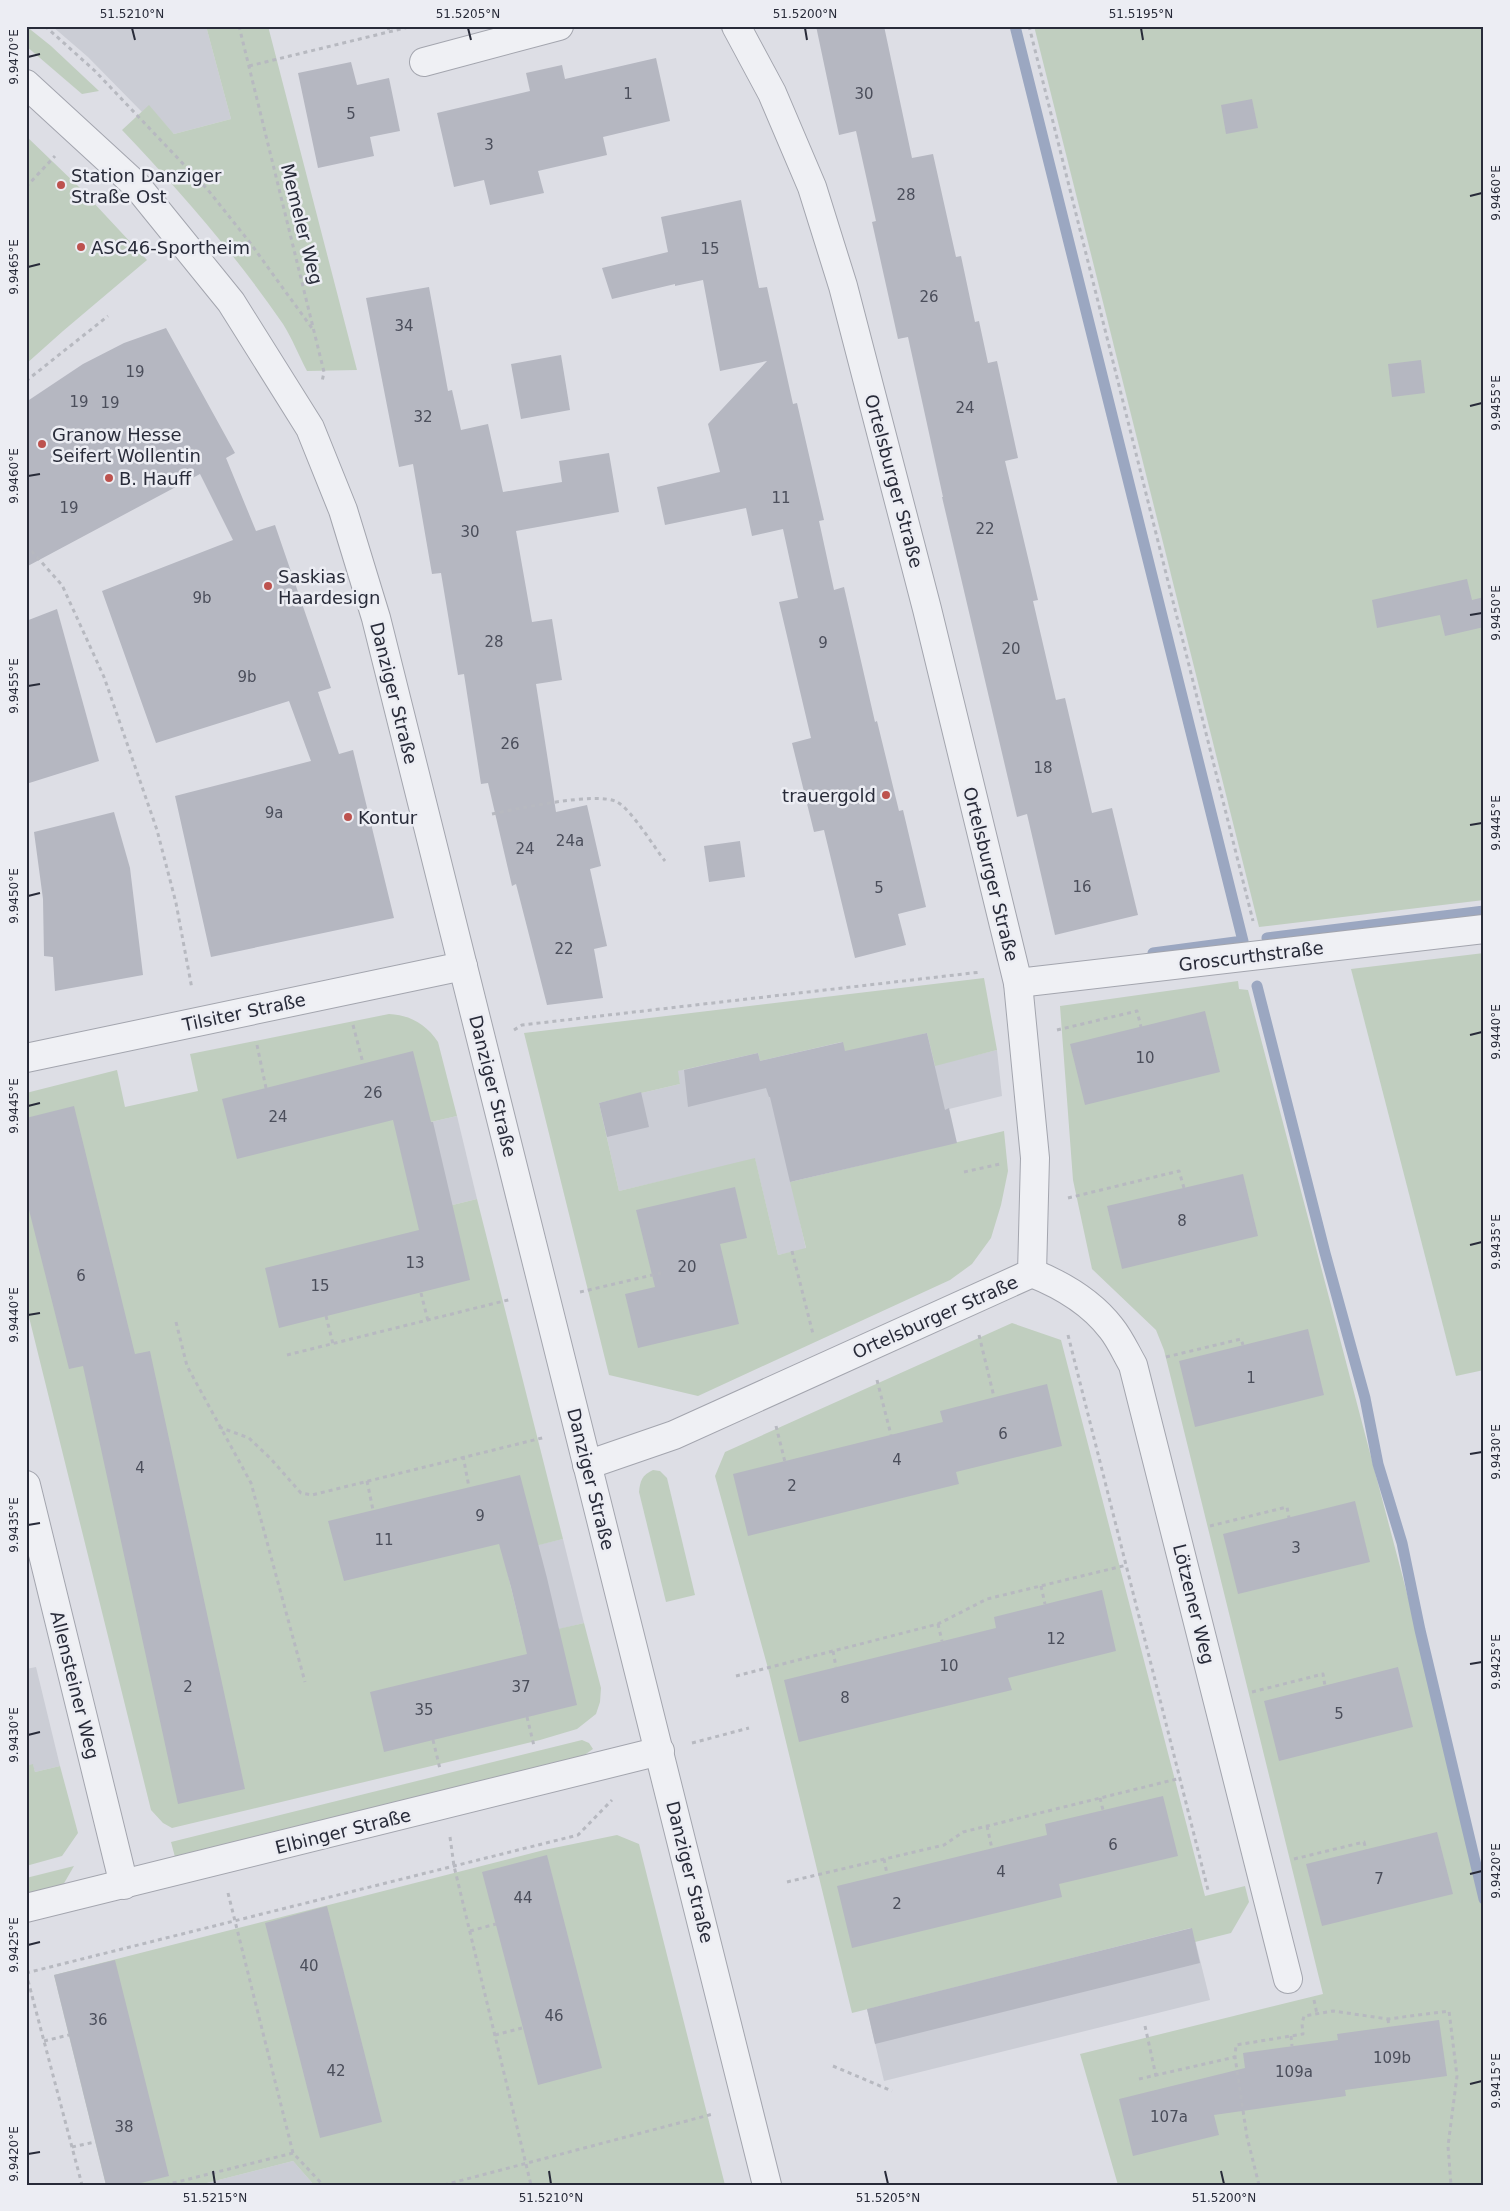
<svg xmlns="http://www.w3.org/2000/svg" width="1510" height="2211" viewBox="0 0 1510 2211" font-family="'DejaVu Sans',sans-serif">
  <style>
    .built { fill: #cbcdd5 }
    .green { fill: #c0cebf }
    .lines { fill: none; stroke-linecap: round; stroke-linejoin: round }
    .stream { stroke: #9ba7c1; stroke-width: 11 }
    .building { fill: #b5b7c1 }
    .minor-casing { stroke: #a3a5ae; stroke-width: 30 }
    .path { stroke: #b7b9c0; stroke-width: 3; stroke-dasharray: 4 4; stroke-linecap: butt }
    .minor { stroke: #eff0f4; stroke-width: 28 }
    .ticks { fill: none; stroke: #282b39; stroke-width: 2 }
    .poi-dot { fill: #bd524e; stroke: #ecedf3; stroke-width: 2 }
    .labels { text-anchor: middle; dominant-baseline: central; stroke-width: 5; stroke-linejoin: round; paint-order: stroke }
    .number-label { font-size: 15px; fill: #4b4e5b }
    .poi-label { font-size: 18px; fill: #282b39; stroke: #ecedf3; text-anchor: start }
    .street-label { font-size: 18px; fill: #282b39; stroke: #ecedf3 }
    .neatline { fill: none; stroke: #282b39; stroke-width: 2 }
    .ticks-label { font-size: 12px; text-anchor: middle; fill: #282b39 }
  </style>
  <rect width="100%" height="100%" fill="#dddee5"/>
  <!-- built -->
  <g class="built">
    <path d="M 52,26 L 206,26 L 231,119 L 174,134 L 149,106 L 142,112 L 88,57 Z"/>
    <path d="M 927,1033 L 935,1065 L 997,1050 L 1002,1096 L 949,1109 L 791,1182 L 806,1249 L 778,1255 L 755,1159 L 619,1191 L 599,1103 L 680,1084 L 677,1071 L 758,1053 L 760,1061 L 843,1042 Z"/>
    <path d="M 457,1116 L 477,1199 L 416,1214 L 396,1130 Z"/>
    <path d="M 563,1539 L 584,1623 L 523,1638 L 503,1553 Z"/>
    <path d="M 36,1667 L 60,1766 L 35,1772 L 33,1765 L 26,1766 L 26,1669 Z"/>
    <path d="M 1192,1928 L 1210,2000 L 884,2081 L 867,2009 Z"/>
    <path d="M 293,2161 L 314,2185 L 199,2185 Z"/>
  </g>
  <!-- green -->
  <g class="green">
    <path d="M 26,26 L 51,46 L 99,91 L 82,94 L 26,46 Z"/>
    <path d="M 206,26 L 268,26 L 357,370 L 307,371 C 299,356 292,338 283,324 C 235,254 179,190 122,130 L 149,105 L 174,134 L 231,119 Z"/>
    <path d="M 1034,26 L 1484,26 L 1484,900 L 1259,927 Z"/>
    <path d="M 26,136 L 79,187 L 147,260 L 63,331 L 26,364 Z"/>
    <path d="M 1484,953 L 1484,1370 L 1456,1376 L 1351,969 Z"/>
    <path d="M 984,978 L 997,1050 L 935,1066 L 927,1033 L 845,1052 L 842,1042 L 760,1061 L 758,1053 L 678,1071 L 680,1084 L 599,1103 L 619,1191 L 755,1158 L 778,1255 L 806,1248 L 790,1182 L 1004,1131 L 1008,1171 L 1001,1205 L 991,1238 L 972,1264 L 950,1280 L 698,1396 L 609,1375 L 524,1033 Z"/>
    <path d="M 1238,981 L 1239,989 L 1248,990 L 1414,1620 L 1484,1906 L 1484,2185 L 1118,2185 L 1080,2054 L 1323,1994 L 1164,1350 L 1156,1330 L 1092,1269 L 1073,1180 L 1060,1006 Z"/>
    <path d="M 389,1014 C 410,1015 426,1024 438,1042 L 457,1116 L 396,1130 L 416,1214 L 477,1199 L 563,1539 L 503,1554 L 523,1637 L 584,1623 L 601,1688 L 600,1702 L 596,1714 L 577,1729 L 540,1740 L 172,1828 L 163,1823 L 151,1810 L 26,1305 L 26,1093 L 117,1070 L 125,1107 L 198,1091 L 190,1054 Z"/>
    <path d="M 1012,1323 L 1061,1340 L 1205,1896 L 1245,1886 L 1249,1902 L 1231,1933 L 1195,1942 L 1191,1928 L 852,2013 L 769,1672 L 715,1476 L 725,1452 Z"/>
    <path d="M 653,1470 L 660,1471 L 667,1478 L 695,1595 L 666,1602 L 639,1492 C 640,1481 642,1475 653,1470 Z"/>
    <path d="M 582,1740 L 589,1743 L 593,1749 L 583,1756 L 175,1857 L 171,1842 Z"/>
    <path d="M 33,1764 L 35,1772 L 60,1766 L 78,1833 L 62,1856 L 26,1866 L 26,1766 Z"/>
    <path d="M 617,1835 L 639,1844 L 725,2185 L 314,2185 L 293,2161 L 199,2185 L 106,2185 L 54,1975 L 544,1850 Z"/>
    <path d="M 74,1866 L 63,1885 L 26,1894 L 26,1878 Z"/>
  </g>
  <g class="lines">
    <!-- stream -->
    <g class="stream">
      <path d="M 1015,26 L 1243,941 L 1153,953"/>
      <path d="M 1267,938 L 1484,911"/>
      <path d="M 1257,986 L 1325,1253 L 1365,1398 L 1378,1464 L 1402,1543 L 1420,1630 L 1484,1899"/>
    </g>
  </g>
  <!-- building -->
  <g class="building">
    <path d="M 816,26 L 884,26 L 912,158 L 933,154 L 956,257 L 961,256 L 975,322 L 979,321 L 988,363 L 997,361 L 1018,458 L 1005,461 L 1038,600 L 1033,601 L 1056,700 L 1065,698 L 1092,813 L 1112,808 L 1138,915 L 1055,935 L 1027,814 L 1017,817 L 942,497 L 943,497 L 908,337 L 898,339 L 872,222 L 876,221 L 856,131 L 839,135 Z"/>
    <path d="M 656,58 L 670,121 L 603,137 L 607,155 L 538,171 L 544,193 L 490,205 L 484,180 L 454,187 L 437,113 L 530,91 L 526,73 L 562,65 L 565,79 Z"/>
    <path d="M 351,62 L 357,85 L 389,78 L 400,131 L 370,137 L 374,156 L 318,168 L 298,73 Z"/>
    <path d="M 1252,99 L 1258,128 L 1226,134 L 1221,105 Z"/>
    <path d="M 741,200 L 759,288 L 767,287 L 793,404 L 797,403 L 824,520 L 819,521 L 834,590 L 844,587 L 875,722 L 877,721 L 899,811 L 903,810 L 926,907 L 898,914 L 906,945 L 855,958 L 824,830 L 814,832 L 792,743 L 811,738 L 779,602 L 798,598 L 783,529 L 752,536 L 746,508 L 665,525 L 657,487 L 720,472 L 708,424 L 767,361 L 720,371 L 703,280 L 675,286 L 675,284 L 612,299 L 602,268 L 668,252 L 661,217 Z"/>
    <path d="M 429,287 L 448,391 L 452,390 L 461,430 L 488,424 L 503,492 L 562,482 L 559,461 L 609,453 L 619,512 L 516,531 L 532,622 L 552,619 L 562,680 L 536,684 L 556,812 L 587,805 L 601,866 L 590,869 L 607,946 L 594,949 L 603,998 L 547,1005 L 516,884 L 512,886 L 488,783 L 481,784 L 464,674 L 458,675 L 441,573 L 432,574 L 413,464 L 399,467 L 366,298 Z"/>
    <path d="M 166,328 L 235,453 L 226,458 L 256,531 L 275,525 L 331,688 L 318,692 L 339,754 L 353,750 L 394,918 L 211,957 L 175,796 L 311,761 L 289,701 L 156,743 L 102,591 L 233,540 L 200,474 L 26,567 L 26,402 L 83,364 L 124,343 Z"/>
    <path d="M 561,355 L 570,410 L 521,419 L 511,364 Z"/>
    <path d="M 1421,360 L 1425,393 L 1392,397 L 1388,364 Z"/>
    <path d="M 1467,579 L 1472,600 L 1484,597 L 1484,627 L 1445,636 L 1440,615 L 1377,628 L 1372,600 Z"/>
    <path d="M 57,609 L 99,761 L 26,784 L 26,621 Z"/>
    <path d="M 114,812 L 130,868 L 143,975 L 55,991 L 53,957 L 44,956 L 43,899 L 34,832 Z"/>
    <path d="M 740,841 L 745,877 L 709,882 L 704,846 Z"/>
    <path d="M 1205,1011 L 1220,1072 L 1085,1105 L 1070,1044 Z"/>
    <path d="M 927,1033 L 945,1110 L 949,1108 L 957,1143 L 790,1182 L 770,1097 L 769,1097 L 766,1088 L 688,1107 L 684,1070 L 758,1053 L 760,1061 L 843,1042 L 845,1051 Z"/>
    <path d="M 413,1051 L 431,1122 L 433,1122 L 470,1280 L 279,1328 L 265,1268 L 419,1230 L 393,1120 L 237,1159 L 222,1099 Z"/>
    <path d="M 641,1092 L 649,1127 L 607,1137 L 599,1103 Z"/>
    <path d="M 74,1106 L 135,1354 L 150,1351 L 245,1789 L 178,1804 L 83,1366 L 69,1369 L 26,1198 L 26,1118 Z"/>
    <path d="M 1243,1174 L 1258,1236 L 1122,1269 L 1107,1206 Z"/>
    <path d="M 735,1187 L 747,1238 L 720,1244 L 739,1324 L 638,1348 L 625,1294 L 655,1287 L 636,1210 Z"/>
    <path d="M 1308,1329 L 1324,1395 L 1195,1427 L 1179,1361 Z"/>
    <path d="M 1047,1384 L 1062,1446 L 956,1472 L 959,1484 L 748,1536 L 733,1474 L 943,1422 L 940,1411 Z"/>
    <path d="M 520,1475 L 547,1578 L 577,1705 L 384,1752 L 370,1692 L 527,1654 L 511,1587 L 499,1544 L 344,1581 L 328,1521 Z"/>
    <path d="M 1355,1501 L 1370,1562 L 1238,1594 L 1223,1534 Z"/>
    <path d="M 1102,1590 L 1116,1651 L 1008,1678 L 1012,1690 L 799,1742 L 784,1680 L 996,1628 L 994,1617 Z"/>
    <path d="M 1398,1667 L 1413,1727 L 1279,1761 L 1264,1701 Z"/>
    <path d="M 1163,1796 L 1178,1856 L 1059,1884 L 1062,1897 L 852,1948 L 837,1886 L 1047,1835 L 1045,1824 Z"/>
    <path d="M 1437,1832 L 1453,1894 L 1322,1926 L 1306,1864 Z"/>
    <path d="M 547,1855 L 602,2068 L 538,2085 L 482,1872 Z"/>
    <path d="M 327,1906 L 382,2122 L 320,2138 L 265,1923 Z"/>
    <path d="M 1192,1928 L 1200,1963 L 875,2044 L 867,2009 Z"/>
    <path d="M 115,1960 L 169,2176 L 133,2185 L 106,2185 L 54,1975 Z"/>
    <path d="M 1439,2020 L 1447,2076 L 1345,2090 L 1346,2096 L 1214,2115 L 1219,2135 L 1133,2156 L 1119,2099 L 1245,2068 L 1243,2053 L 1338,2040 L 1337,2034 Z"/>
  </g>
  <g class="lines">
    <defs>
      <g id="minor">
        <path d="M 424,62 L 559,26"/>
        <path d="M 26,84 L 137,186 L 231,302 L 310,428 L 343,510 L 376,618 L 767,2185"/>
        <path d="M 1018,983 L 1484,929"/>
        <path d="M 26,1058 L 463,966"/>
        <path d="M 1032,1273 C 1062,1285 1091,1302 1111,1328 C 1120,1339 1126,1353 1133,1365 L 1288,1979"/>
        <path d="M 587,1465 L 674,1435 L 1032,1273 L 1035,1158 L 1018,983 L 927,609 L 843,286 L 812,187 L 772,93 L 736,26"/>
        <path d="M 26,1485 L 124,1885"/>
        <path d="M 26,1908 L 660,1751"/>
      </g>
    </defs>
    <!-- minor casing -->
    <use href="#minor" class="minor-casing"/>
    <!-- path -->
    <g class="path">
      <path d="M 45,26 L 95,71 L 208,190 L 251,244 L 314,331"/>
      <path d="M 239,26 L 324,372 L 322,382"/>
      <path d="M 388,26 L 389,32"/>
      <path d="M 1029,26 L 1253,921"/>
      <path d="M 249,66 L 413,26"/>
      <path d="M 26,187 L 55,156"/>
      <path d="M 26,381 L 108,316"/>
      <path d="M 26,545 L 62,585 L 104,677 L 157,830 L 176,903 L 192,989"/>
      <path d="M 492,814 C 516,809 597,791 617,802 C 631,809 654,847 665,861"/>
      <path d="M 353,1025 L 363,1063"/>
      <path d="M 514,1030 L 522,1025 L 981,972"/>
      <path d="M 1057,1030 L 1137,1011 L 1141,1027"/>
      <path d="M 257,1045 L 266,1088"/>
      <path d="M 964,1172 L 1000,1164"/>
      <path d="M 1068,1198 L 1179,1171 L 1184,1188"/>
      <path d="M 792,1251 L 813,1334"/>
      <path d="M 580,1292 L 661,1273"/>
      <path d="M 421,1293 L 428,1321"/>
      <path d="M 326,1316 L 333,1344"/>
      <path d="M 176,1322 L 187,1366 L 251,1483 L 305,1682"/>
      <path d="M 979,1335 L 994,1397"/>
      <path d="M 1068,1335 L 1208,1890"/>
      <path d="M 287,1355 L 512,1299"/>
      <path d="M 1166,1357 L 1241,1339 L 1243,1345"/>
      <path d="M 877,1380 L 891,1435"/>
      <path d="M 776,1426 L 785,1462"/>
      <path d="M 219,1427 L 249,1438 L 271,1459 L 301,1493 L 312,1495 L 546,1437"/>
      <path d="M 463,1456 L 469,1487"/>
      <path d="M 367,1481 L 373,1510"/>
      <path d="M 1210,1526 L 1287,1507 L 1289,1518"/>
      <path d="M 1041,1586 L 1045,1604"/>
      <path d="M 938,1624 L 942,1641"/>
      <path d="M 833,1651 L 836,1667"/>
      <path d="M 736,1676 L 938,1624 L 987,1599 L 1127,1565"/>
      <path d="M 1252,1692 L 1323,1674 L 1325,1686"/>
      <path d="M 527,1717 L 534,1746"/>
      <path d="M 433,1740 L 440,1769"/>
      <path d="M 692,1743 L 749,1728"/>
      <path d="M 1100,1798 L 1103,1810"/>
      <path d="M 987,1826 L 992,1849"/>
      <path d="M 450,1837 L 454,1866 L 531,2185"/>
      <path d="M 884,1859 L 887,1874"/>
      <path d="M 1294,1859 L 1364,1842 L 1366,1850"/>
      <path d="M 787,1882 L 944,1845 L 963,1832 L 1181,1778"/>
      <path d="M 228,1893 L 293,2153 L 323,2185"/>
      <path d="M 470,1931 L 496,1924"/>
      <path d="M 26,1973 L 578,1835 L 612,1800"/>
      <path d="M 26,1973 L 82,2185"/>
      <path d="M 1314,2000 L 1317,2014"/>
      <path d="M 1388,2019 L 1389,2027"/>
      <path d="M 1145,2026 L 1156,2076"/>
      <path d="M 495,2035 L 522,2028"/>
      <path d="M 1291,2036 L 1292,2046"/>
      <path d="M 44,2041 L 69,2035"/>
      <path d="M 833,2066 L 892,2091"/>
      <path d="M 1139,2079 L 1235,2057"/>
      <path d="M 72,2147 L 95,2142"/>
      <path d="M 165,2185 L 293,2153"/>
      <path d="M 444,2185 L 713,2114"/>
      <path d="M 1259,2185 L 1247,2137 L 1235,2057 L 1236,2045 L 1303,2034 L 1302,2024 L 1304,2016 L 1333,2011 L 1388,2019 L 1449,2011 L 1457,2076 L 1448,2146 L 1451,2185"/>
    </g>
    <!-- minor -->
    <use href="#minor" class="minor"/>
  </g>
  <!-- ticks -->
  <path class="ticks" d="M 132,28 L 135,40M 468,28 L 471,40M 805,28 L 807,40M 1141,28 L 1143,40M 28,57 L 40,54M 1470,196 L 1482,193M 28,267 L 40,264M 1470,406 L 1482,403M 28,476 L 40,474M 1470,615 L 1482,613M 28,686 L 40,684M 1470,825 L 1482,823M 28,896 L 40,893M 1470,1035 L 1482,1032M 28,1106 L 40,1103M 1470,1245 L 1482,1242M 28,1315 L 40,1313M 1470,1454 L 1482,1452M 28,1525 L 40,1523M 1470,1664 L 1482,1662M 28,1735 L 40,1732M 1470,1874 L 1482,1871M 28,1945 L 40,1942M 1470,2084 L 1482,2081M 28,2154 L 40,2152M 213,2171 L 215,2184M 549,2171 L 551,2184M 885,2171 L 888,2184M 1221,2171 L 1224,2184"/>
  <!-- markers -->
  <g class="poi-dot">
    <circle cx="61" cy="185" r="5"/>
    <circle cx="81" cy="247" r="5"/>
    <circle cx="42" cy="444" r="5"/>
    <circle cx="109" cy="478" r="5"/>
    <circle cx="268" cy="586" r="5"/>
    <circle cx="886" cy="795" r="5"/>
    <circle cx="348" cy="817" r="5"/>
  </g>
  <g class="labels">
    <!-- number labels -->
    <g class="number-label">
      <text x="628" y="94">1</text>
      <text x="864" y="94">30</text>
      <text x="351" y="114">5</text>
      <text x="489" y="145">3</text>
      <text x="906" y="195">28</text>
      <text x="710" y="249">15</text>
      <text x="929" y="297">26</text>
      <text x="404" y="326">34</text>
      <text x="135" y="372">19</text>
      <text x="79" y="402">19</text>
      <text x="110" y="403">19</text>
      <text x="965" y="408">24</text>
      <text x="423" y="417">32</text>
      <text x="781" y="498">11</text>
      <text x="69" y="508">19</text>
      <text x="985" y="529">22</text>
      <text x="470" y="532">30</text>
      <text x="202" y="598">9b</text>
      <text x="494" y="642">28</text>
      <text x="823" y="643">9</text>
      <text x="1011" y="649">20</text>
      <text x="247" y="677">9b</text>
      <text x="510" y="744">26</text>
      <text x="1043" y="768">18</text>
      <text x="274" y="813">9a</text>
      <text x="570" y="841">24a</text>
      <text x="525" y="849">24</text>
      <text x="1082" y="887">16</text>
      <text x="879" y="888">5</text>
      <text x="564" y="949">22</text>
      <text x="1145" y="1058">10</text>
      <text x="373" y="1093">26</text>
      <text x="278" y="1117">24</text>
      <text x="1182" y="1221">8</text>
      <text x="415" y="1263">13</text>
      <text x="687" y="1267">20</text>
      <text x="81" y="1276">6</text>
      <text x="320" y="1286">15</text>
      <text x="1251" y="1378">1</text>
      <text x="1003" y="1434">6</text>
      <text x="897" y="1460">4</text>
      <text x="140" y="1468">4</text>
      <text x="792" y="1486">2</text>
      <text x="480" y="1516">9</text>
      <text x="384" y="1540">11</text>
      <text x="1296" y="1548">3</text>
      <text x="1056" y="1639">12</text>
      <text x="949" y="1666">10</text>
      <text x="188" y="1687">2</text>
      <text x="521" y="1687">37</text>
      <text x="845" y="1698">8</text>
      <text x="424" y="1710">35</text>
      <text x="1339" y="1714">5</text>
      <text x="1113" y="1845">6</text>
      <text x="1001" y="1872">4</text>
      <text x="1379" y="1879">7</text>
      <text x="523" y="1898">44</text>
      <text x="897" y="1904">2</text>
      <text x="309" y="1966">40</text>
      <text x="554" y="2016">46</text>
      <text x="98" y="2020">36</text>
      <text x="1392" y="2058">109b</text>
      <text x="336" y="2071">42</text>
      <text x="1294" y="2072">109a</text>
      <text x="1169" y="2117">107a</text>
      <text x="124" y="2127">38</text>
    </g>
    <!-- poi labels -->
    <g class="poi-label">
      <text x="71" y="175">Station Danziger<tspan x="71" dy="21">Straße Ost</tspan></text>
      <text x="91" y="247">ASC46-Sportheim</text>
      <text x="52" y="434">Granow Hesse<tspan x="52" dy="21">Seifert Wollentin</tspan></text>
      <text x="119" y="478">B. Hauff</text>
      <text x="278" y="576">Saskias<tspan x="278" dy="21">Haardesign</tspan></text>
      <text x="876" y="795" text-anchor="end">trauergold</text>
      <text x="358" y="817">Kontur</text>
    </g>
    <!-- street labels -->
    <g class="street-label">
      <text transform="translate(302 224) rotate(76)">Memeler Weg</text>
      <text transform="translate(894 481) rotate(75)">Ortelsburger Straße</text>
      <text transform="translate(394 693) rotate(76)">Danziger Straße</text>
      <text transform="translate(991 874) rotate(76)">Ortelsburger Straße</text>
      <text transform="translate(1251 956) rotate(-7)">Groscurthstraße</text>
      <text transform="translate(244 1012) rotate(-12)">Tilsiter Straße</text>
      <text transform="translate(493 1086) rotate(76)">Danziger Straße</text>
      <text transform="translate(935 1317) rotate(-24)">Ortelsburger Straße</text>
      <text transform="translate(591 1479) rotate(76)">Danziger Straße</text>
      <text transform="translate(1194 1604) rotate(76)">Lötzener Weg</text>
      <text transform="translate(75 1685) rotate(76)">Allensteiner Weg</text>
      <text transform="translate(343 1831) rotate(-14)">Elbinger Straße</text>
      <text transform="translate(690 1872) rotate(76)">Danziger Straße</text>
    </g>
  </g>
  <!-- border -->
  <rect width="1510" height="2211" fill="none" stroke="#ecedf3" stroke-width="55"/>
  <rect x="28" y="28" width="1454" height="2156" class="neatline"/>
  <g class="ticks-label">
    <text x="132" y="18">51.5210°N</text>
    <text x="468" y="18">51.5205°N</text>
    <text x="805" y="18">51.5200°N</text>
    <text x="1141" y="18">51.5195°N</text>
    <text transform="translate(14 57) rotate(-90)" y="4">9.9470°E</text>
    <text transform="translate(1496 193) rotate(-90)" y="4">9.9460°E</text>
    <text transform="translate(14 267) rotate(-90)" y="4">9.9465°E</text>
    <text transform="translate(1496 403) rotate(-90)" y="4">9.9455°E</text>
    <text transform="translate(14 476) rotate(-90)" y="4">9.9460°E</text>
    <text transform="translate(1496 613) rotate(-90)" y="4">9.9450°E</text>
    <text transform="translate(14 686) rotate(-90)" y="4">9.9455°E</text>
    <text transform="translate(1496 823) rotate(-90)" y="4">9.9445°E</text>
    <text transform="translate(14 896) rotate(-90)" y="4">9.9450°E</text>
    <text transform="translate(1496 1032) rotate(-90)" y="4">9.9440°E</text>
    <text transform="translate(14 1106) rotate(-90)" y="4">9.9445°E</text>
    <text transform="translate(1496 1242) rotate(-90)" y="4">9.9435°E</text>
    <text transform="translate(14 1315) rotate(-90)" y="4">9.9440°E</text>
    <text transform="translate(1496 1452) rotate(-90)" y="4">9.9430°E</text>
    <text transform="translate(14 1525) rotate(-90)" y="4">9.9435°E</text>
    <text transform="translate(1496 1662) rotate(-90)" y="4">9.9425°E</text>
    <text transform="translate(14 1735) rotate(-90)" y="4">9.9430°E</text>
    <text transform="translate(1496 1871) rotate(-90)" y="4">9.9420°E</text>
    <text transform="translate(14 1945) rotate(-90)" y="4">9.9425°E</text>
    <text transform="translate(1496 2081) rotate(-90)" y="4">9.9415°E</text>
    <text transform="translate(14 2154) rotate(-90)" y="4">9.9420°E</text>
    <text x="215" y="2202">51.5215°N</text>
    <text x="551" y="2202">51.5210°N</text>
    <text x="888" y="2202">51.5205°N</text>
    <text x="1224" y="2202">51.5200°N</text>
  </g>
</svg>
